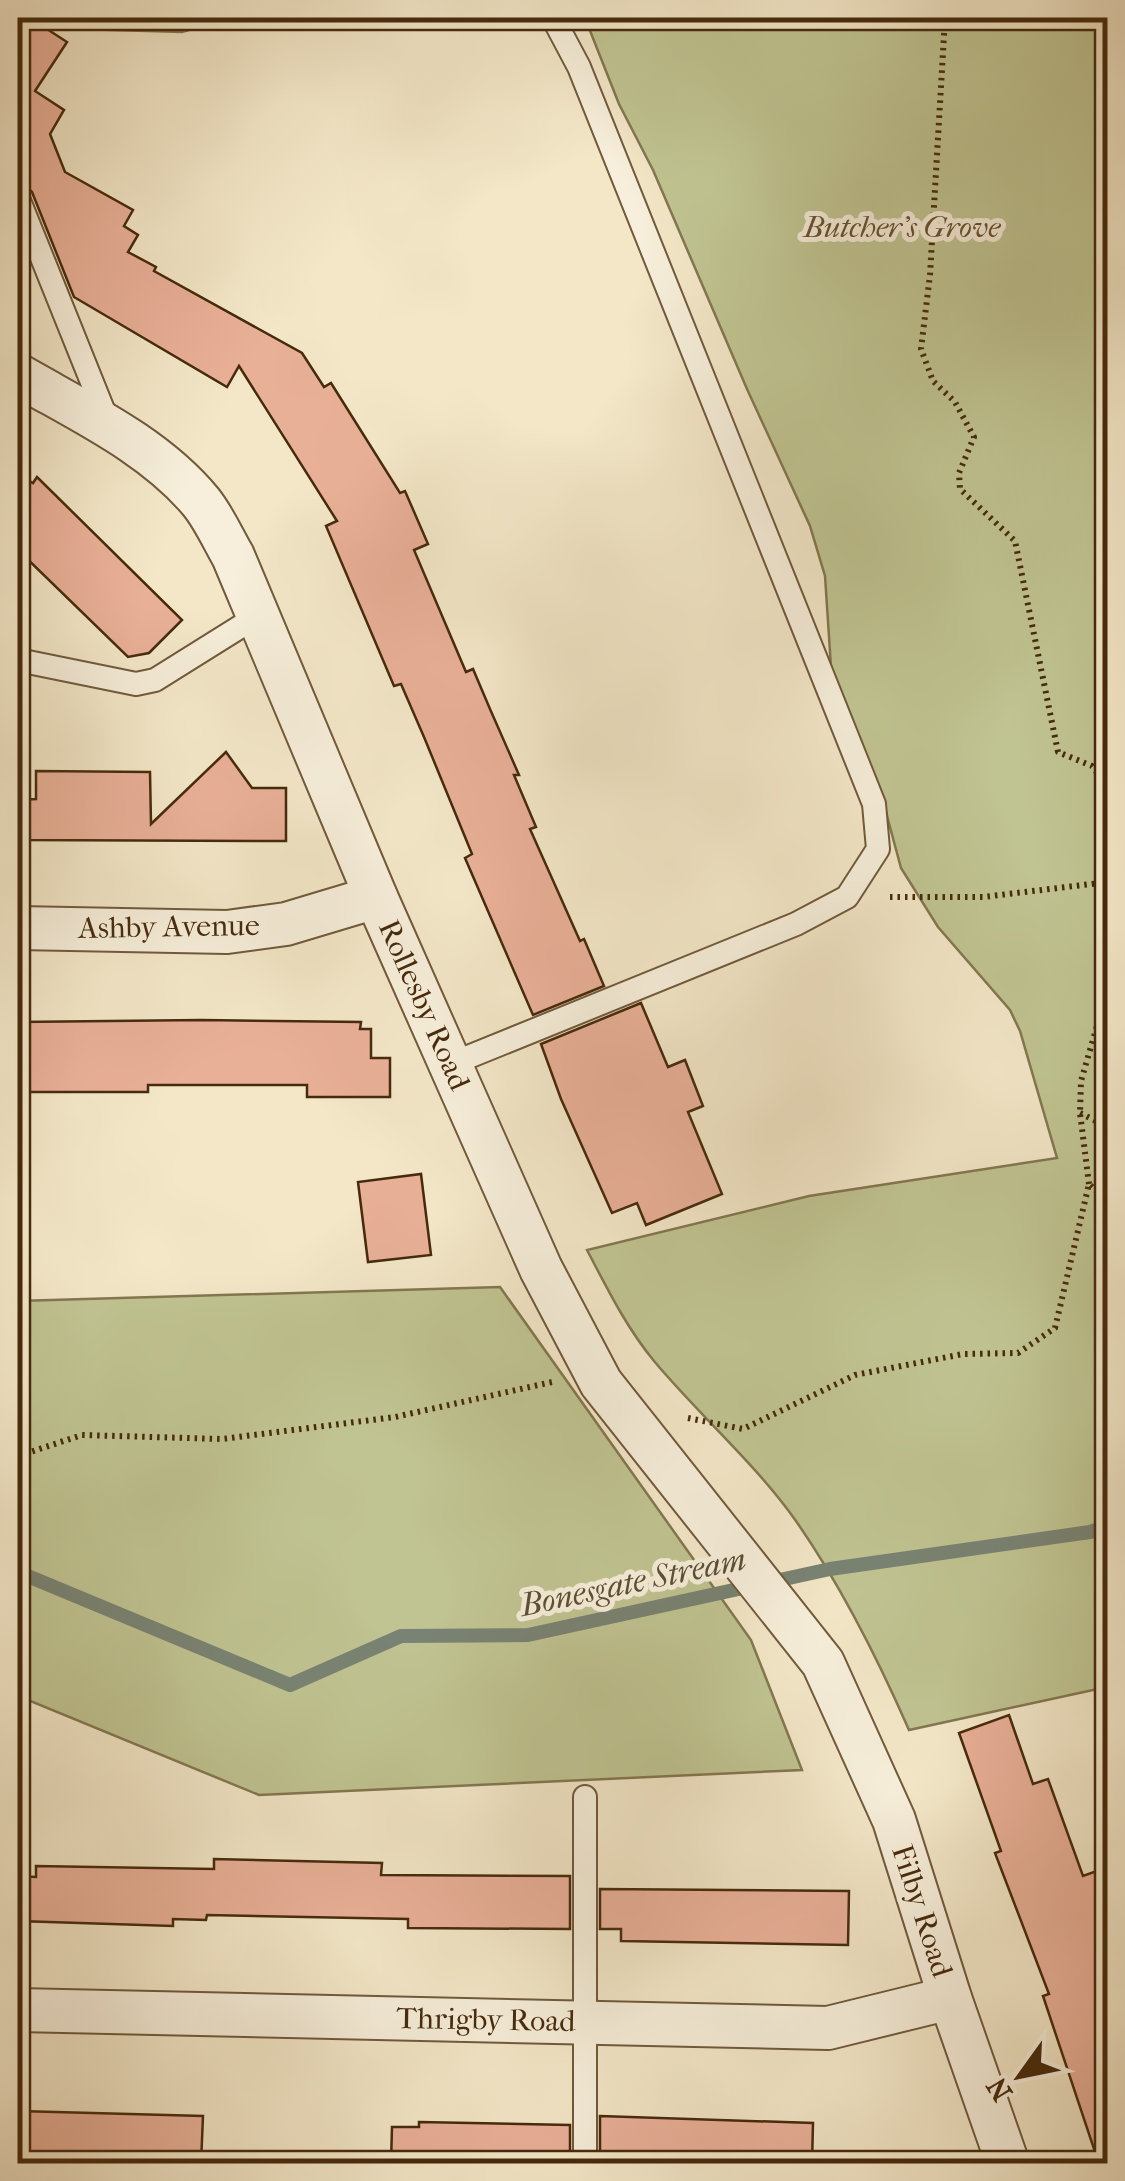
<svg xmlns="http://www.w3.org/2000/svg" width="1125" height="2181" viewBox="0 0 1125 2181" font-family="'IM FELL French Canon',serif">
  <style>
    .green { fill: #c0c492; stroke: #83774f; stroke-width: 2.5 }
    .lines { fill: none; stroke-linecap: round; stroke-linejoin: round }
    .stream { stroke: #798373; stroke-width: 14 }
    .building { fill: #e9b098; stroke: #462a0c; stroke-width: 2.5 }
    .service-casing { stroke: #71593b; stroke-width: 26 }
    .minor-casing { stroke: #71593b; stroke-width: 46 }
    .path { stroke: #462a0c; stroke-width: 6; stroke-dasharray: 2.5 5; stroke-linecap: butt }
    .service { stroke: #f7efdb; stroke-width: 22 }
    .minor { stroke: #f7efdb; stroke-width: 42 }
    .labels { text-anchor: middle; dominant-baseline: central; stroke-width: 10; stroke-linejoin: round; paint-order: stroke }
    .park-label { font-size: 30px; font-style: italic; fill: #64502e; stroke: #f7efdb }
    .street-label { font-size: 30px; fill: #462a0c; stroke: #f7efdb }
    .water-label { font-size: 32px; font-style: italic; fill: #5b4f37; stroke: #f7efdb }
  </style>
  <rect width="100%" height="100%" fill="#f3e7c8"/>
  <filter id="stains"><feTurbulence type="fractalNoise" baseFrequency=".002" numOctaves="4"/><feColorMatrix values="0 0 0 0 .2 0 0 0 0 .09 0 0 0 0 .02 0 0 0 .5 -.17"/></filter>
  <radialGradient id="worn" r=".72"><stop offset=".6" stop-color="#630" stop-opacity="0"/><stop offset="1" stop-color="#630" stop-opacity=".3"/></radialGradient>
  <!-- green -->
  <g class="green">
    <path d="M 47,18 L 231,18 L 182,32 L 78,29 Z"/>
    <path d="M 585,18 L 1107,18 L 1107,1687 L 909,1730 C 877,1657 842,1587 796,1521 C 755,1463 700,1416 654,1361 C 626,1327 607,1288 587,1250 L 809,1196 L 1057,1158 L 1020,1031 L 1010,1010 L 938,927 L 901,868 L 880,790 L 831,667 L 825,576 L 810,526 L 747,389 L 653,170 L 619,104 Z"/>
    <path d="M 500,1287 L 751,1640 L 802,1770 L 259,1795 L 18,1696 L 18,1301 Z"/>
  </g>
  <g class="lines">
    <!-- stream -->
    <path class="stream" d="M 18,1572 L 290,1685 L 401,1636 L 528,1635 L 830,1569 L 1090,1532 L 1108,1526"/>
  </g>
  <!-- building -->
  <g class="building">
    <path d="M 18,18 L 30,18 L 67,42 L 35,91 L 64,110 L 50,134 L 65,172 L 133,210 L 124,226 L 138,235 L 128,252 L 156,267 L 154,271 L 302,353 L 324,387 L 331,383 L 400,493 L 405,491 L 428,544 L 414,550 L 466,672 L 473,669 L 490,709 L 519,775 L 514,775 L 536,827 L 530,829 L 580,941 L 584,939 L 604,986 L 533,1015 L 465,858 L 472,854 L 424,737 L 401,684 L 394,686 L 326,526 L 337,521 L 239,366 L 227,387 L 74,297 L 32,192 L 26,186 L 18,183 Z"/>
    <path d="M 18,475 L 33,483 L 37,477 L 182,620 L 149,653 L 128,657 L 18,550 Z"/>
    <path d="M 226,752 L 252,788 L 286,788 L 286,841 L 18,840 L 18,800 L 36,799 L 36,771 L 150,772 L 151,824 Z"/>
    <path d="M 641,1003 L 668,1067 L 685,1060 L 703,1106 L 688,1112 L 722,1194 L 646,1225 L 637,1203 L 612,1213 L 561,1099 L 541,1044 Z"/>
    <path d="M 202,1020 L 361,1022 L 360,1029 L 371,1029 L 371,1058 L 390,1058 L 390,1097 L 307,1097 L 307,1085 L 148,1085 L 148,1092 L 18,1092 L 18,1022 Z"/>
    <path d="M 421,1174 L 431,1255 L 368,1262 L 358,1182 Z"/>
    <path d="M 1009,1715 L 1033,1784 L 1048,1779 L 1083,1876 L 1108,1867 L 1108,2163 L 1099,2164 L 1043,1996 L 1049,1994 L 995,1853 L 1001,1851 L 959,1733 Z"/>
    <path d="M 214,1859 L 382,1863 L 381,1875 L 570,1876 L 570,1929 L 408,1928 L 408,1919 L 207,1915 L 206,1920 L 173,1919 L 173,1926 L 18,1921 L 18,1876 L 36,1877 L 36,1866 L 214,1869 Z"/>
    <path d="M 600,1889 L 849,1891 L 848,1945 L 621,1941 L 621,1929 L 600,1929 Z"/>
    <path d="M 18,2111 L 203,2116 L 201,2164 L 18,2164 Z"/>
    <path d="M 600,2116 L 813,2123 L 812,2164 L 600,2164 Z"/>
    <path d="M 419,2122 L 570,2125 L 570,2164 L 391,2164 L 392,2127 L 419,2127 Z"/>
  </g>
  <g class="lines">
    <defs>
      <g id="service">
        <path d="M 18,198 L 108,422"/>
        <path d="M 18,660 L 136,684 L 155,680 L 259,615"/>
        <path d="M 451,1064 L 796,924 L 847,897 L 878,849 L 874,804 L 579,67 L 553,18"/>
        <path d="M 585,2164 L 585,1797"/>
      </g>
      <g id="minor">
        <path d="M 18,375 C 80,411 154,445 201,502 C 214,518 223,539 233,556 L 376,897 L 541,1269 L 601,1383 L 823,1663 L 894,1820 L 950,1998 L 1008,2164"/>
        <path d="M 18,928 L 227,932 L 286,924 L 376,897"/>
        <path d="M 18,2010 L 828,2028 L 950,1998"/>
      </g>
    </defs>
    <!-- service casing -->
    <use href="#service" class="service-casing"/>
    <!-- minor casing -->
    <use href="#minor" class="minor-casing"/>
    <!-- path -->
    <g class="path">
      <path d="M 945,18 L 930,275 L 921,349 L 933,381 L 955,402 L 974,437 L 959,473 L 960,489 L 1015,541 L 1058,752 L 1092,766 L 1108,787"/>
      <path d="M 740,23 L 780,18"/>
      <path d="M 890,897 L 983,897 L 1108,882"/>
      <path d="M 1080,1113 L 1108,1127"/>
      <path d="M 1089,1184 L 1080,1113 L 1081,1081 L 1097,1026 L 1108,1020"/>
      <path d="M 688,1418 L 743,1429 L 855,1375 L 963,1354 L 1018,1353 L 1055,1328 L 1089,1184 L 1108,1203"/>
      <path d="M 18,1456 L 82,1435 L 222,1439 L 395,1417 L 552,1382"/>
    </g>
    <!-- service -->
    <use href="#service" class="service"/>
    <!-- minor -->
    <use href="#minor" class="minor"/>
  </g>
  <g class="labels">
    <!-- park labels -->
    <g class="park-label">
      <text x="902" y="227">Butcher's Grove</text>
    </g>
    <!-- street labels -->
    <g class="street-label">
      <text transform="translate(169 927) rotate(-1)">Ashby Avenue</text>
      <text transform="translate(424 1005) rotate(66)">Rollesby Road</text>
      <text transform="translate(922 1911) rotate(72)">Filby Road</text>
      <text transform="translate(486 2020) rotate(1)">Thrigby Road</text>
    </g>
    <!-- water labels -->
    <g class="water-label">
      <text transform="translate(633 1582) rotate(-12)">Bonesgate Stream</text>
    </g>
  </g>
  <!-- margin -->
  <rect width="1125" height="2181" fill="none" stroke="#f3e7c8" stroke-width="60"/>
  <rect x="20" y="20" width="1085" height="2141" fill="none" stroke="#462a0c" stroke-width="5"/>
  <rect x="30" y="30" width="1065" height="2121" fill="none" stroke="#462a0c" stroke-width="2.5"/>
  <!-- north arrow -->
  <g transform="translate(1020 2076) rotate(237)" stroke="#f7efdb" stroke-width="8" paint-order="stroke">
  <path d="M0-8L18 38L0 25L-18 38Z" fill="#462a0c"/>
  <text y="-15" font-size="28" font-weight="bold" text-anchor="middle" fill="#462a0c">N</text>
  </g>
  <rect width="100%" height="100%" filter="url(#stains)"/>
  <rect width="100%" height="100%" fill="url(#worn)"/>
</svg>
